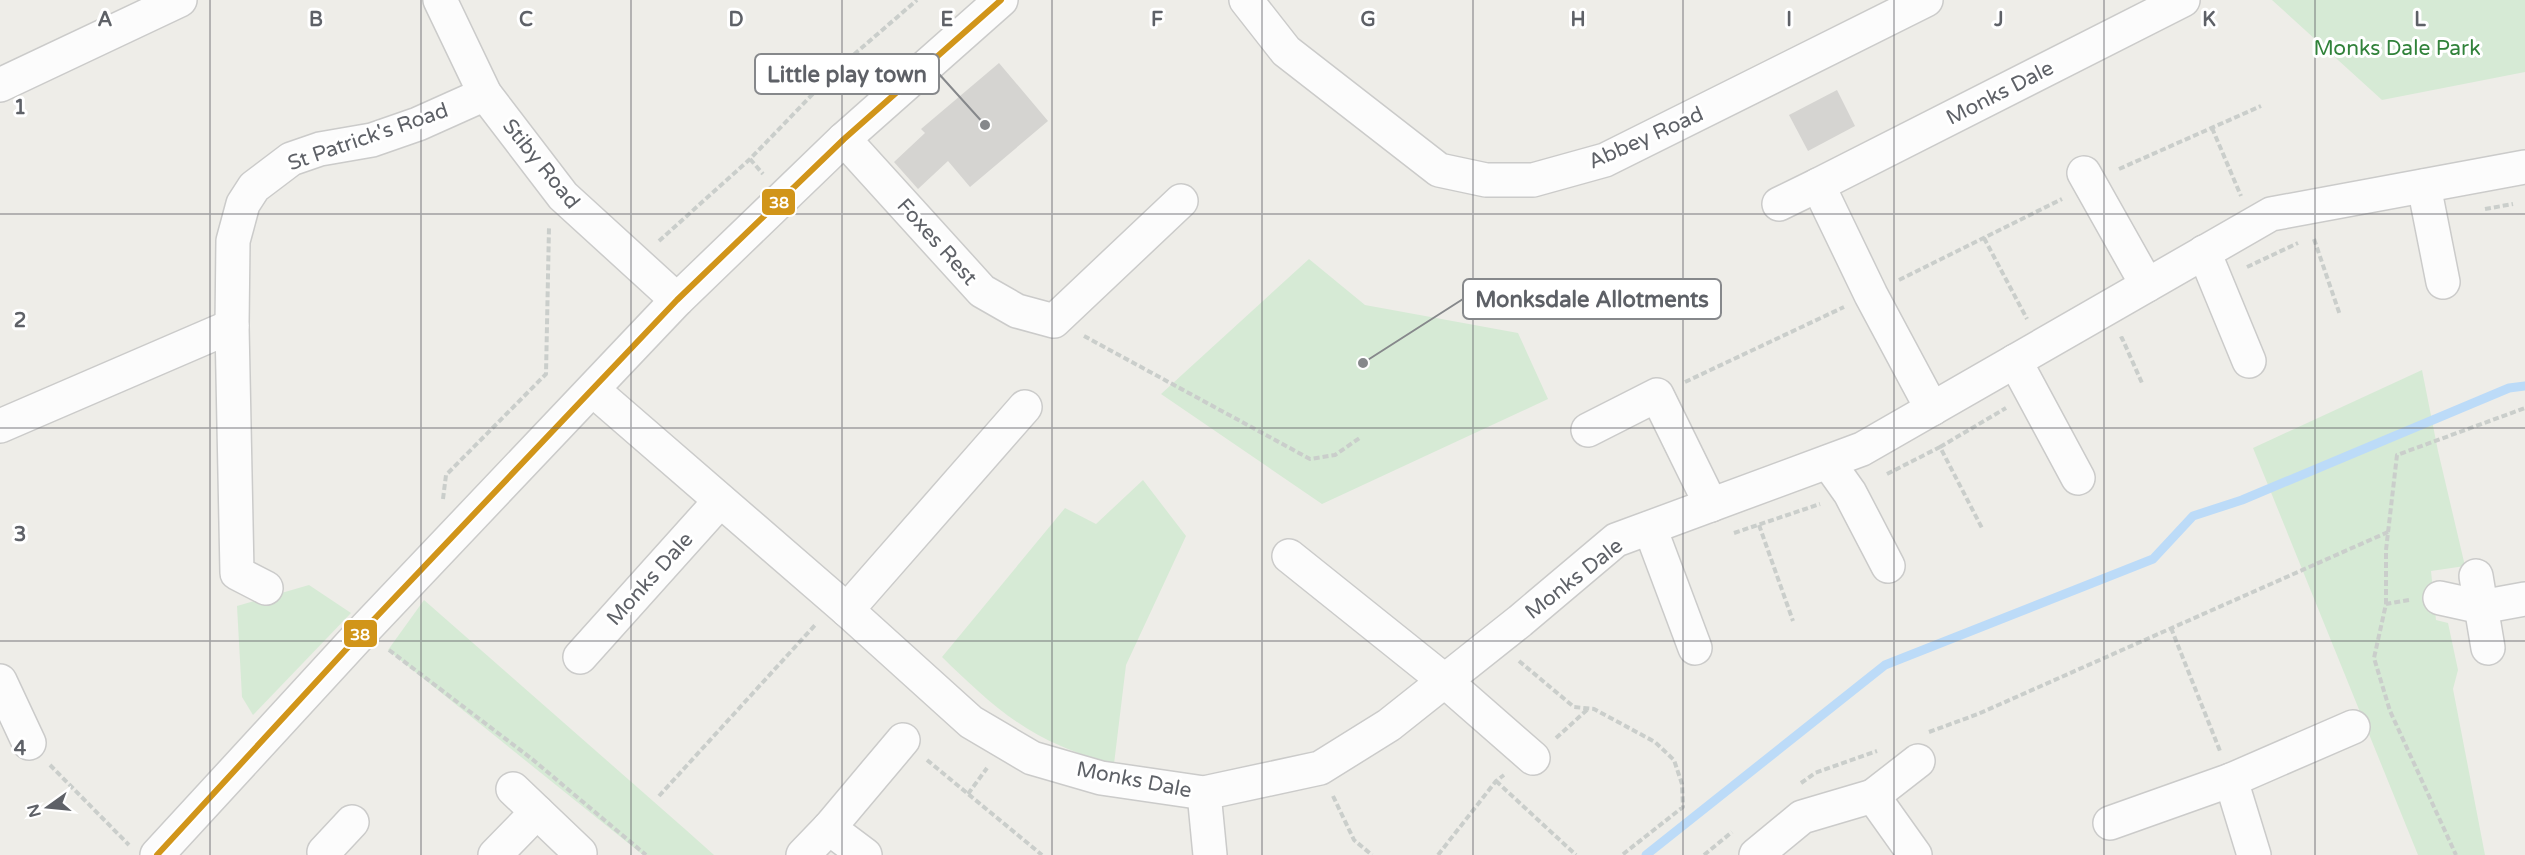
<svg xmlns="http://www.w3.org/2000/svg" width="2525" height="855" viewBox="0 0 2525 855" font-family="'Varela Round',sans-serif">
  <style>
    .green { fill: #d6ead5 }
    .lines { fill: none; stroke-linecap: round; stroke-linejoin: round }
    .stream { stroke: #bcdbf8; stroke-width: 9 }
    .building { fill: #d5d4d1 }
    .minor-casing { stroke: #cbcbca; stroke-width: 36 }
    .path { stroke: #cacecb; stroke-width: 4; stroke-dasharray: 6 3; stroke-linecap: butt }
    .minor { stroke: #fcfcfc; stroke-width: 33 }
    .bus-1-casing { stroke: #fff; stroke-width: 10 }
    .bus-1 { stroke: #d1951a; stroke-width: 6 }
    .grid { fill: none; stroke: #5e6167; stroke-width: 1.5; stroke-opacity: 0.55 }
    .labels { text-anchor: middle; dominant-baseline: central; stroke-width: 6; stroke-linejoin: round; paint-order: stroke }
    .park-label { font-size: 21px; fill: #31823a; stroke: #fff }
    .street-label { font-size: 21px; fill: #5e6167; stroke: #fff }
    .grid-label { font-size: 20px; text-anchor: middle; font-weight: bold; fill: #5e6167; stroke: #fff; stroke-width: 6; stroke-linejoin: round; paint-order: stroke }
    .leader { fill: none; stroke: #86888b; stroke-width: 2 }
    .callout-dot { fill: #86888b; stroke: #fff; stroke-width: 2 }
    .callout { fill: #fff; stroke: #86888b; stroke-width: 2 }
    .callout-label { font-size: 22px; text-anchor: middle; font-weight: bold; fill: #5e6167 }
    .line-badge { stroke: #fff; stroke-width: 2 }
    .badge-label { font-size: 16px; text-anchor: middle; font-weight: bold; fill: #fff }
  </style>
  <rect width="100%" height="100%" fill="#eeede8"/>
  <!-- green -->
  <g class="green">
    <path d="M 2272,0 L 2525,0 L 2525,72 L 2382,100 Z"/>
    <path d="M 1309,259 L 1365,305 L 1518,333 L 1548,399 L 1322,504 L 1161,394 Z"/>
    <path d="M 2422,370 L 2438,451 L 2465,566 L 2431,571 L 2436,620 L 2448,623 L 2458,670 L 2453,689 L 2485,855 L 2418,855 L 2253,448 Z"/>
    <path d="M 1143,480 L 1186,536 L 1126,665 L 1114,764 C 1096,758 1078,754 1061,746 C 1014,727 977,691 942,657 L 1065,508 L 1096,524 Z"/>
    <path d="M 309,585 L 351,613 L 253,715 L 242,697 L 237,606 Z"/>
    <path d="M 424,600 L 686,830 L 714,855 L 643,855 L 388,650 Z"/>
  </g>
  <g class="lines">
    <!-- stream -->
    <path class="stream" d="M 1646,855 L 1885,665 L 2153,559 L 2193,516 L 2242,500 L 2509,388 L 2525,386"/>
  </g>
  <!-- building -->
  <g class="building">
    <path d="M 999,63 L 1048,121 L 970,187 L 948,161 L 918,189 L 894,162 L 925,133 L 921,129 Z"/>
    <path d="M 1837,90 L 1855,126 L 1808,151 L 1789,115 Z"/>
  </g>
  <g class="lines">
    <defs>
      <g id="minor">
        <path d="M 440,0 L 485,94 L 563,196 L 677,300"/>
        <path d="M 1246,0 L 1286,51 L 1439,170 L 1486,180 L 1533,180 L 1605,160 L 1926,0"/>
        <path d="M 0,85 L 180,0"/>
        <path d="M 844,139 L 982,291 L 1017,311 L 1054,321 L 1181,201"/>
        <path d="M 2084,173 L 2147,285"/>
        <path d="M 2424,186 L 2443,282"/>
        <path d="M 1779,204 L 1818,185"/>
        <path d="M 2204,252 L 2249,361"/>
        <path d="M 2015,361 L 2078,478"/>
        <path d="M 593,390 L 847,610 L 971,722 L 1032,758 L 1101,778 L 1204,793 L 1320,768 L 1389,725 L 1520,621 L 1616,540 L 1862,449 L 2271,214 L 2525,167"/>
        <path d="M 1932,409 L 1871,295 L 1818,185 L 2183,0"/>
        <path d="M 0,426 L 232,326"/>
        <path d="M 1588,430 L 1657,395 L 1711,505"/>
        <path d="M 1828,462 L 1850,493 L 1888,566"/>
        <path d="M 1650,528 L 1695,648"/>
        <path d="M 1289,556 L 1445,681 L 1533,758"/>
        <path d="M 2476,576 L 2488,648"/>
        <path d="M 266,588 L 237,573 L 232,326 L 233,241 L 243,204 L 254,187 L 291,159 L 320,149 L 372,140 L 418,124 L 485,94"/>
        <path d="M 2440,598 L 2481,607 L 2525,599"/>
        <path d="M 847,610 L 1025,407"/>
        <path d="M 580,657 L 720,501"/>
        <path d="M 0,681 L 29,743"/>
        <path d="M 2231,780 L 2254,855"/>
        <path d="M 513,789 L 580,853"/>
        <path d="M 1204,793 L 1210,855"/>
        <path d="M 1873,796 L 1918,761"/>
        <path d="M 2110,823 L 2231,780 L 2353,727"/>
        <path d="M 829,828 L 865,855"/>
        <path d="M 324,852 L 352,822"/>
        <path d="M 157,855 L 363,631 L 677,300 L 844,139 L 1001,0"/>
        <path d="M 495,855 L 537,812"/>
        <path d="M 803,855 L 829,828 L 903,740"/>
        <path d="M 1756,855 L 1802,817 L 1873,796 L 1915,855"/>
      </g>
    </defs>
    <!-- minor casing -->
    <use href="#minor" class="minor-casing"/>
    <!-- path -->
    <g class="path">
      <path d="M 2212,128 L 2241,196"/>
      <path d="M 750,159 L 763,174"/>
      <path d="M 2119,169 L 2261,106"/>
      <path d="M 2485,209 L 2513,204"/>
      <path d="M 1984,238 L 2027,319"/>
      <path d="M 2314,239 L 2340,315"/>
      <path d="M 659,241 L 750,159 L 836,70 L 917,0"/>
      <path d="M 2247,267 L 2298,243"/>
      <path d="M 1899,280 L 2062,199"/>
      <path d="M 1084,336 L 1310,459 L 1335,455 L 1361,437"/>
      <path d="M 2120,339 L 2122,338 L 2142,383"/>
      <path d="M 1685,382 L 1844,307"/>
      <path d="M 1940,447 L 2006,408"/>
      <path d="M 1887,474 L 1940,447 L 1983,530"/>
      <path d="M 443,499 L 446,475 L 546,374 L 549,227"/>
      <path d="M 1759,525 L 1793,621"/>
      <path d="M 1734,533 L 1820,504"/>
      <path d="M 2409,600 L 2386,604 L 2374,658 L 2390,711 L 2456,855"/>
      <path d="M 2386,604 L 2386,550 L 2397,455 L 2525,408"/>
      <path d="M 2171,628 L 2220,751"/>
      <path d="M 389,650 L 532,759 L 646,855"/>
      <path d="M 1519,661 L 1574,707 L 1594,709 L 1655,742 L 1674,760 L 1682,784 L 1683,807 L 1622,855"/>
      <path d="M 1929,732 L 1978,714 L 2388,532"/>
      <path d="M 1556,738 L 1588,709"/>
      <path d="M 927,760 L 1042,855"/>
      <path d="M 50,765 L 129,845"/>
      <path d="M 1496,781 L 1576,855"/>
      <path d="M 1801,783 L 1815,773 L 1877,751"/>
      <path d="M 968,794 L 987,768"/>
      <path d="M 659,796 L 816,624"/>
      <path d="M 1333,796 L 1354,840 L 1372,855"/>
      <path d="M 1438,855 L 1496,781 L 1504,775"/>
      <path d="M 1704,855 L 1732,832"/>
    </g>
    <!-- minor -->
    <use href="#minor" class="minor"/>
    <defs>
      <path id="bus-1" d="M 157,855 L 363,631 L 677,300 L 844,139 L 1001,0"/>
    </defs>
    <!-- bus-1 casing -->
    <use href="#bus-1" class="bus-1-casing"/>
    <!-- bus-1 -->
    <use href="#bus-1" class="bus-1"/>
  </g>
  <!-- grid -->
  <path class="grid" d="M 210,0 L 210,855M 421,0 L 421,855M 631,0 L 631,855M 842,0 L 842,855M 1052,0 L 1052,855M 1262,0 L 1262,855M 1473,0 L 1473,855M 1683,0 L 1683,855M 1894,0 L 1894,855M 2104,0 L 2104,855M 2315,0 L 2315,855M 0,214 L 2525,214M 0,428 L 2525,428M 0,641 L 2525,641"/>
  <g class="labels">
    <!-- park labels -->
    <g class="park-label">
      <text x="2397" y="48">Monks Dale Park</text>
    </g>
    <!-- street labels -->
    <g class="street-label">
      <text transform="translate(2000 93) rotate(-27)">Monks Dale</text>
      <text transform="translate(368 137) rotate(-19)">St Patrick's Road</text>
      <text transform="translate(1646 138) rotate(-24)">Abbey Road</text>
      <text transform="translate(541 164) rotate(51)">Stiby Road</text>
      <text transform="translate(937 242) rotate(48)">Foxes Rest</text>
      <text transform="translate(650 579) rotate(-48)">Monks Dale</text>
      <text transform="translate(1574 579) rotate(-38)">Monks Dale</text>
      <text transform="translate(1134 780) rotate(11)">Monks Dale</text>
    </g>
  </g>
  <g class="grid-label">
    <text x="105" y="26">A</text>
    <text x="316" y="26">B</text>
    <text x="526" y="26">C</text>
    <text x="736" y="26">D</text>
    <text x="947" y="26">E</text>
    <text x="1157" y="26">F</text>
    <text x="1368" y="26">G</text>
    <text x="1578" y="26">H</text>
    <text x="1789" y="26">I</text>
    <text x="1999" y="26">J</text>
    <text x="2209" y="26">K</text>
    <text x="2420" y="26">L</text>
    <text x="20" y="114">1</text>
    <text x="20" y="327">2</text>
    <text x="20" y="541">3</text>
    <text x="20" y="755">4</text>
  </g>
  <!-- callouts -->
  <path class="leader" d="M985 125L939 74M1363 363L1463 299"/>
  <g class="callout-dot">
    <circle cx="985" cy="125" r="6"/>
    <circle cx="1363" cy="363" r="6"/>
  </g>
  <g class="callout">
    <rect x="755" y="54" width="184" height="40" rx="6"/>
    <rect x="1463" y="279" width="258" height="40" rx="6"/>
  </g>
  <g class="callout-label">
    <text x="847" y="82">Little play town</text>
    <text x="1592" y="307">Monksdale Allotments</text>
  </g>
  <g class="line-badge">
    <rect x="761" y="188" width="35" height="28" rx="6" fill="#d1951a"/>
    <rect x="343" y="619" width="35" height="29" rx="6" fill="#d1951a"/>
  </g>
  <g class="badge-label">
    <text x="779" y="208">38</text>
    <text x="360" y="640">38</text>
  </g>
  <!-- north arrow -->
  <g transform="translate(48 807) rotate(255)" stroke="#ffffff" stroke-width="4.5" paint-order="stroke">
  <path d="M0-4.5L10 22L0 15L-10 22Z" fill="#5e6167"/>
  <text y="-9" font-size="16" font-weight="bold" text-anchor="middle" fill="#5e6167">N</text>
  </g>
</svg>
